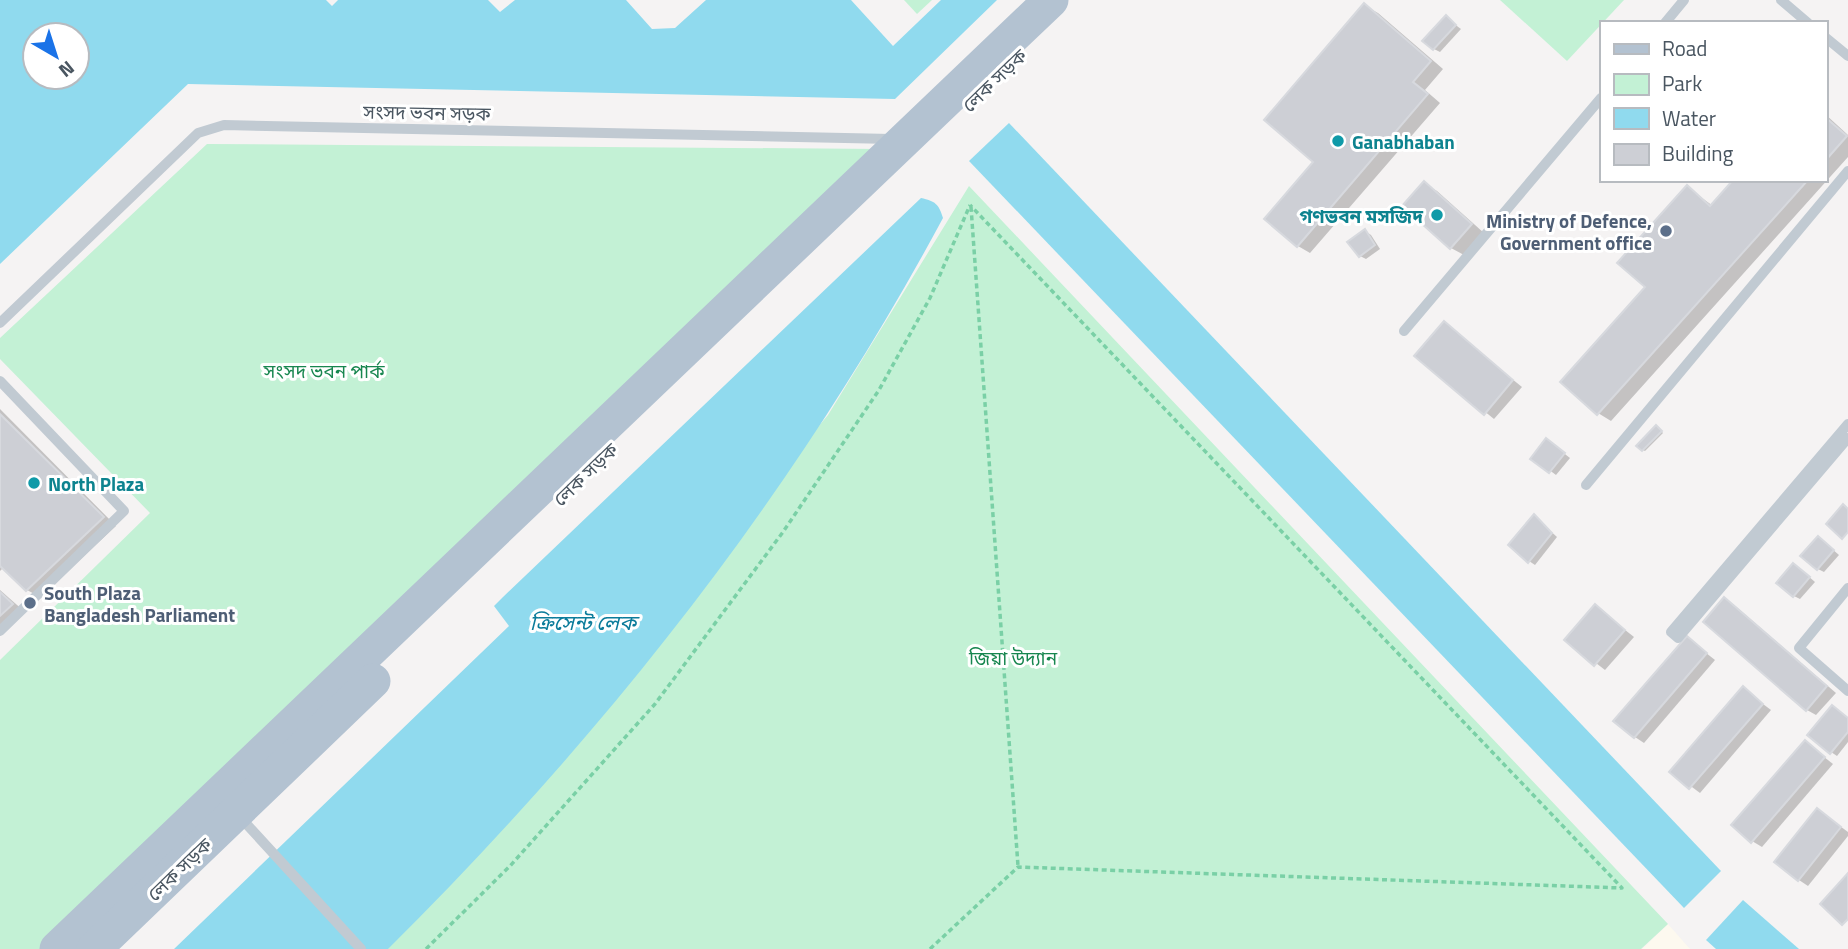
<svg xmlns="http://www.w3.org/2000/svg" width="1848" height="949" viewBox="0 0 1848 949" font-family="'Titillium Web','Noto Sans Bengali',sans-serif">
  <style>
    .commercial { fill: #fdf9ef }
    .green { fill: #c3f1d5 }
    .water { fill: #90daee; fill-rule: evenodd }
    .shadow { fill: #0003 }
    .building { fill: #cdcfd5; stroke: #d7d9de; stroke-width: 2 }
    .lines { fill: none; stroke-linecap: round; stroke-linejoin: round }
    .path { stroke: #7ad0a6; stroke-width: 3.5; stroke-dasharray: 5 3.5; stroke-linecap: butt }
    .lane { stroke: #c1cad2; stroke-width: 10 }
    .primary { stroke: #b3c2d1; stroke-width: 35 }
    .culture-dot { fill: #0f9aa8; stroke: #fff; stroke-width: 2.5 }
    .service-dot { fill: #5c6f8a; stroke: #fff; stroke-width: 2.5 }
    .labels { text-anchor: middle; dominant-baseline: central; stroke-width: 6; stroke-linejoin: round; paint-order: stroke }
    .street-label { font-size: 19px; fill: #4a5661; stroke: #fff }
    .culture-label { font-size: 19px; font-weight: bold; fill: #0d838f; stroke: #fff; text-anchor: start }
    .service-label { font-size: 19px; font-weight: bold; fill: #4e5e75; stroke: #fff; text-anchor: end }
    .park-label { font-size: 19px; fill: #17864f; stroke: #fff }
    .water-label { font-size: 21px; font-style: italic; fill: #0c7c9b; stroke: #fff }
  </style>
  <rect width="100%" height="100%" fill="#f5f3f3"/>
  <!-- commercial -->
  <path class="commercial" d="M 1668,924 L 1690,949 L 1642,949 Z"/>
  <!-- green -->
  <g class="green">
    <path d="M 904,0 L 932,0 L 917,14 Z"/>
    <path d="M 1500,0 L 1624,0 L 1567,61 Z"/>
    <path d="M 207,144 L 881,149 L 48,949 L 0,949 L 0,660 L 150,513 L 0,359 L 0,338 Z"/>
    <path d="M 969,186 L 1668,924 L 1641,949 L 382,949 L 828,415 Z"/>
  </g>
  <!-- water -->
  <g class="water">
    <path d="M 0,0 L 326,0 L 332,6 L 338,0 L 488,0 L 500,12 L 515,0 L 626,0 L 652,29 L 675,28 L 706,0 L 851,0 L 893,46 L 941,0 L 997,0 L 895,99 L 188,84 L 0,264 ZM 77,35 L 77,77 L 35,77 L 35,35 Z"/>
    <path d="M 1009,123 L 1721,871 L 1684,908 L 969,161 Z"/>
    <path d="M 921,198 C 935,201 939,204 943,218 C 797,490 607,732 388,949 L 174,949 L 509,626 L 494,606 L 503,597 Z"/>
    <path d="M 1743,900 L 1799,949 L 1716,949 L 1706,940 Z"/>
  </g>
  <!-- shadow -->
  <g class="shadow">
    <path d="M 1365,6 L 1378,13 L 1443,69 L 1425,90 L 1440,103 L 1310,253 L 1298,246 L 1316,162 Z"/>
    <path d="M 1446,18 L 1461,29 L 1440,52 L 1434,49 Z"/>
    <path d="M 1825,114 L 1848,135 L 1848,157 L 1611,421 L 1598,413 L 1687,187 L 1713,206 L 1736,180 L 1825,180 Z"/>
    <path d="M 1424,184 L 1437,191 L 1484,233 L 1464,255 L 1451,248 L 1404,206 Z"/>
    <path d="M 1365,231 L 1371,235 L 1380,249 L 1366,259 L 1360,256 Z"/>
    <path d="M 1444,324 L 1522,387 L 1494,419 L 1416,356 Z"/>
    <path d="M 0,409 L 116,526 L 40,597 L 27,590 L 4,567 L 0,571 Z"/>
    <path d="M 1659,429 L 1663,433 L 1645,451 L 1643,450 Z"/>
    <path d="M 1552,444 L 1570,458 L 1556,475 L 1533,458 Z"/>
    <path d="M 1535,517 L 1557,537 L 1535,565 L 1529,561 Z"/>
    <path d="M 1824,542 L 1839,555 L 1824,572 L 1818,569 Z"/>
    <path d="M 1800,569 L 1815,582 L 1800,599 L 1794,596 Z"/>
    <path d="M 0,590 L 25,612 L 0,636 Z"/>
    <path d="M 1725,599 L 1734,605 L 1836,693 L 1816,715 L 1807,710 Z"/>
    <path d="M 1595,606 L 1634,637 L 1605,670 L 1566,640 Z"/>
    <path d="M 1687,638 L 1715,660 L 1644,743 L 1635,737 Z"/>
    <path d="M 1743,689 L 1771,710 L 1700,793 L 1672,772 Z"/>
    <path d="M 1848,719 L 1848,742 L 1837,756 L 1831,752 Z"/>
    <path d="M 1805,742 L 1833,764 L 1762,847 L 1752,841 Z"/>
    <path d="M 1818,810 L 1848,832 L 1848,836 L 1808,886 L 1799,880 Z"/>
  </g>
  <!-- building -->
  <g class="building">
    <path d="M 1364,3 L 1431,61 L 1413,82 L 1428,94 L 1297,247 L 1264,219 L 1313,162 L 1264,120 Z"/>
    <path d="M 1446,15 L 1456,25 L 1433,50 L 1422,41 Z"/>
    <path d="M 1825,117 L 1847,136 L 1825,161 Z"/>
    <path d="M 1733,180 L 1808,180 L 1597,415 L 1560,382 L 1645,287 L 1617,263 L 1687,185 L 1710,206 Z"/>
    <path d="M 1424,181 L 1472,224 L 1450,249 L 1402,206 Z"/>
    <path d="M 1365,229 L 1375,245 L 1359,257 L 1347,242 Z"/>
    <path d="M 1444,321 L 1513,380 L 1484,415 L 1414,356 Z"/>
    <path d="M 0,414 L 104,517 L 26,591 L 0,566 Z"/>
    <path d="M 1656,425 L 1662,431 L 1642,451 L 1636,446 Z"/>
    <path d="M 1546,438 L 1565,453 L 1549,473 L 1530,459 Z"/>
    <path d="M 1843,504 L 1848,509 L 1848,532 L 1842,539 L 1826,524 Z"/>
    <path d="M 1534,514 L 1552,533 L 1528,563 L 1508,545 Z"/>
    <path d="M 1818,536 L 1834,550 L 1817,570 L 1800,556 Z"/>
    <path d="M 1793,563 L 1810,577 L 1793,597 L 1776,583 Z"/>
    <path d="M 0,592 L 13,604 L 0,616 Z"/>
    <path d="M 1724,597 L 1827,686 L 1806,711 L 1703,622 Z"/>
    <path d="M 1595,604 L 1625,630 L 1594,666 L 1564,640 Z"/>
    <path d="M 1687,636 L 1707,653 L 1634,738 L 1613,721 Z"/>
    <path d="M 1743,686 L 1763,704 L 1689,789 L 1669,772 Z"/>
    <path d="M 1832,705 L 1848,718 L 1848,732 L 1830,754 L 1807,735 Z"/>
    <path d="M 1805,740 L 1825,757 L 1751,843 L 1731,825 Z"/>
    <path d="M 1817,808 L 1841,827 L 1798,881 L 1774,862 Z"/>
    <path d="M 1848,873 L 1848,919 L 1842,925 L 1820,904 Z"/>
  </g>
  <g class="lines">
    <!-- path -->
    <g class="path">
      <path d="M 971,207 L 1018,866"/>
      <path d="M 426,949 L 510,866 L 655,704 L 783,532 L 879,390 L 930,298 L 970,205"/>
      <path d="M 930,949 L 1018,867 L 1622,888 L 970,205"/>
    </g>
    <!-- lane -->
    <g class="lane">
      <path d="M 1781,0 L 1808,23"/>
      <path d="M 1665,23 L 1684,0"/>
      <path d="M 1825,37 L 1848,56"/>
      <path d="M 0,323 L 198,133 L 224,125 L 892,139"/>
      <path d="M 1404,331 L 1601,98"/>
      <path d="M 0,381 L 124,511 L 0,631"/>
      <path d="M 1848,424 L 1671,632 L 1678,638 L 1848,438"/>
      <path d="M 1586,485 L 1848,171"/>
      <path d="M 1848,588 L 1799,648 L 1848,691"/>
      <path d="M 240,817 L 361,949"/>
    </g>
    <!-- primary -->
    <g class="primary">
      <path d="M 57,949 L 1051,0"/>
      <path d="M 94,949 L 373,681"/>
    </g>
  </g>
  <!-- markers -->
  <g class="culture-dot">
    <circle cx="1338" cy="141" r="7"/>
    <circle cx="1437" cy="215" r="7"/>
    <circle cx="34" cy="483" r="7"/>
  </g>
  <g class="service-dot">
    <circle cx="1666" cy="231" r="7"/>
    <circle cx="30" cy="603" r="7"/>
  </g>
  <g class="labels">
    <!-- street labels -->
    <g class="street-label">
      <text transform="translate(994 80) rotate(-44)">লেক সড়ক</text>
      <text transform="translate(427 112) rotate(1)">সংসদ ভবন সড়ক</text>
      <text transform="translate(585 474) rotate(-44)">লেক সড়ক</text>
      <text transform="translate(179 869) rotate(-44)">লেক সড়ক</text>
    </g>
    <!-- culture labels -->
    <g class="culture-label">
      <text x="1352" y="141">Ganabhaban</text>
      <text x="1423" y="215" text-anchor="end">গণভবন মসজিদ</text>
      <text x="48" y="483">North Plaza</text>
    </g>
    <!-- service labels -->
    <g class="service-label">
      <text x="1652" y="220">Ministry of Defence,<tspan x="1652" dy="22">Government office</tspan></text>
      <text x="44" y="592" text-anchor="start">South Plaza<tspan x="44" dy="22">Bangladesh Parliament</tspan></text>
    </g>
    <!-- park labels -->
    <g class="park-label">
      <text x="324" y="370">সংসদ ভবন পার্ক</text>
      <text x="1013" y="657">জিয়া উদ্যান</text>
    </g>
    <!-- water labels -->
    <g class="water-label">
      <text x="583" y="622">ক্রিসেন্ট লেক</text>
    </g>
  </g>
  <!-- legend -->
  <rect x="1600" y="21" width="228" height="161" fill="#ffffff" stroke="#b7bbc0" stroke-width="2"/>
  <rect x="1614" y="44" width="35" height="10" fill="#b3c2d1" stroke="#b7bbc0" stroke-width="2"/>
  <text x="1662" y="56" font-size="21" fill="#4a5661">Road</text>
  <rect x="1614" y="74" width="35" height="21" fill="#c3f1d5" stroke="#b7bbc0" stroke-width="2"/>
  <text x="1662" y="91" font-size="21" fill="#4a5661">Park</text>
  <rect x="1614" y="108" width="35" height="21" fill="#90daee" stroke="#b7bbc0" stroke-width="2"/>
  <text x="1662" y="126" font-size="21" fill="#4a5661">Water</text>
  <rect x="1614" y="144" width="35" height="21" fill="#cdcfd5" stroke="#b7bbc0" stroke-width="2"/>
  <text x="1662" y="161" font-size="21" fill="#4a5661">Building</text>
  <!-- north arrow -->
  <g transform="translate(56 56) rotate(141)"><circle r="33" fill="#ffffff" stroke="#b7bbc0" stroke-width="2"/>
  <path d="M0-5L12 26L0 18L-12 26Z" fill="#1a73e8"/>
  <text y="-10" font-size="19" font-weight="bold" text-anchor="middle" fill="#4a5661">N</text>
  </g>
</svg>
